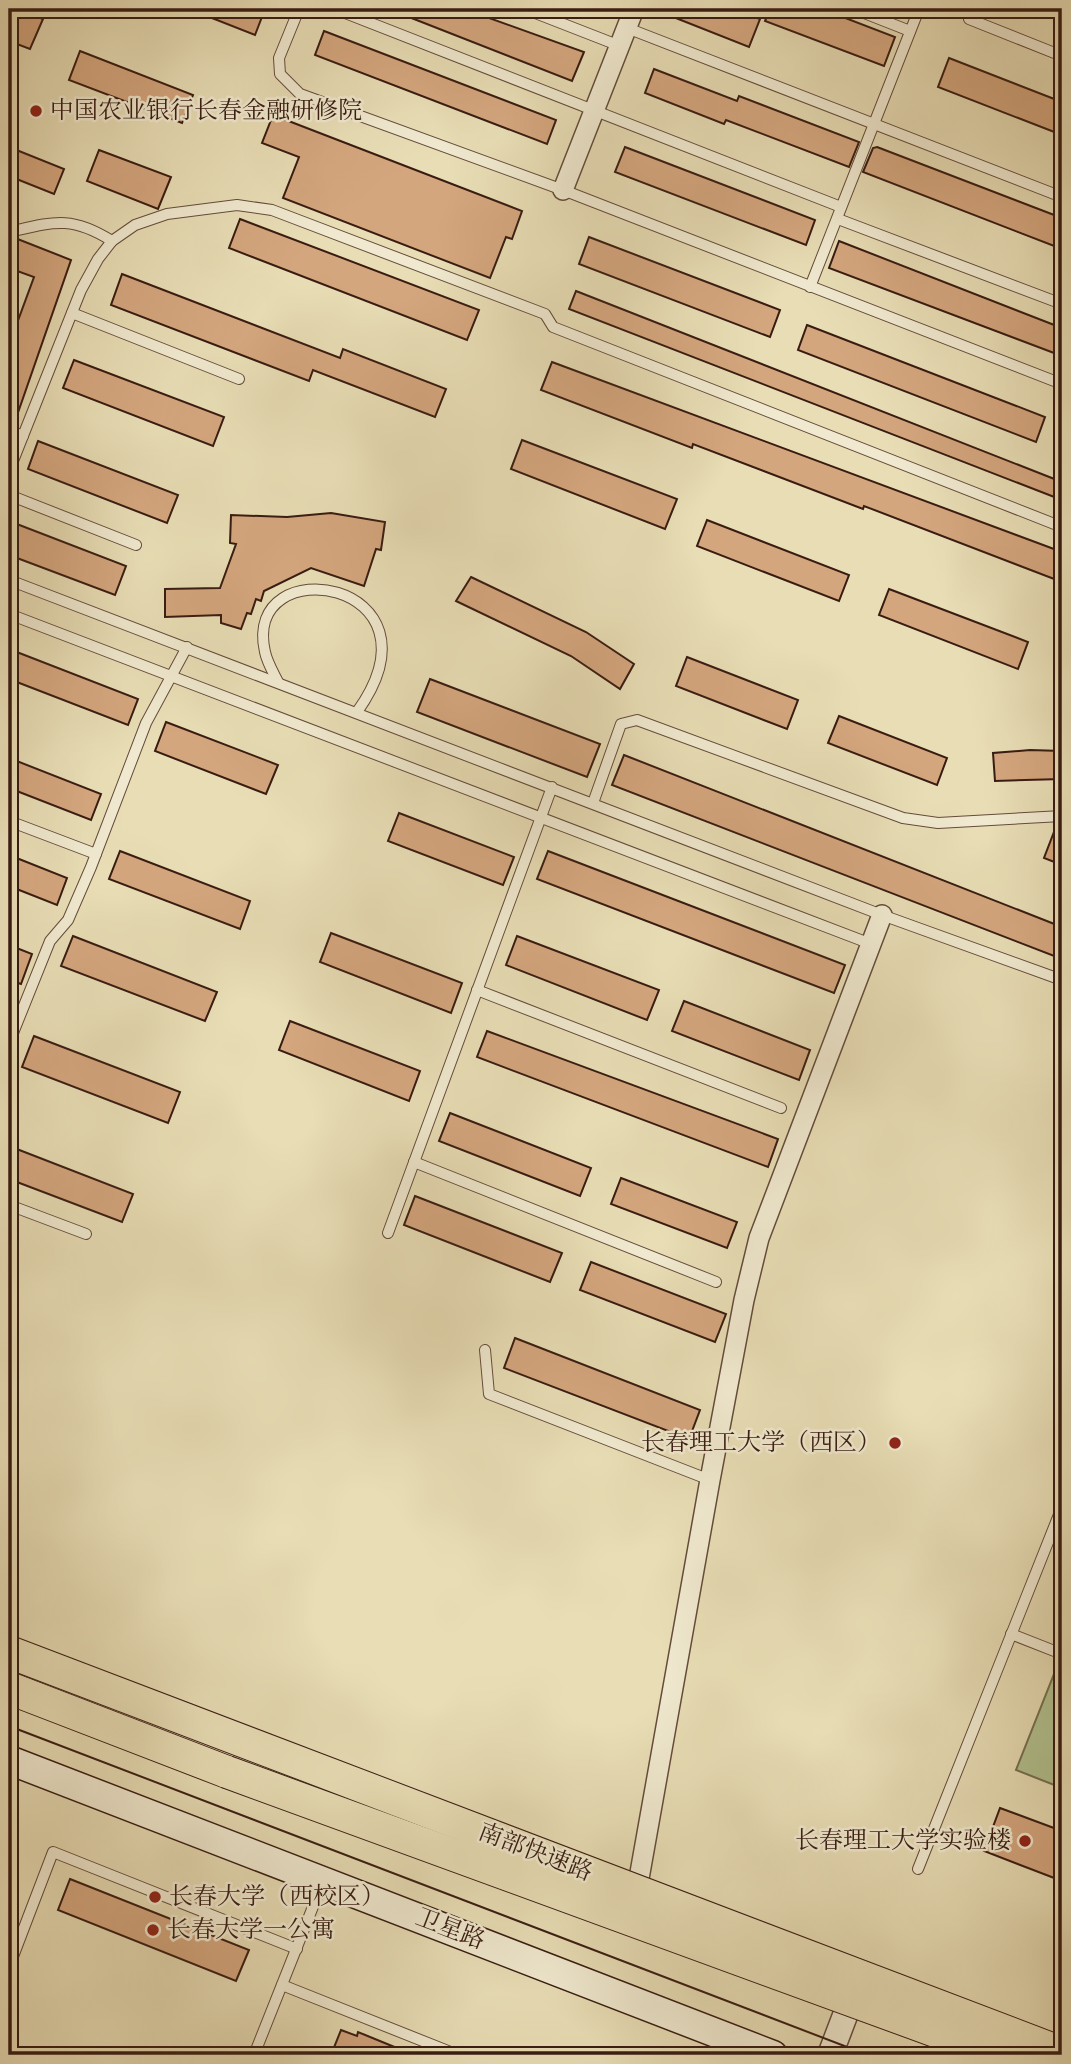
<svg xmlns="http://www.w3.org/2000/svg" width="1071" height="2064" viewBox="0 0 1071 2064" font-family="'IM FELL English','Noto Serif SC',serif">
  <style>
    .green { fill: #b2c290; stroke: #756f51; stroke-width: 2 }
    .building { fill: #d4a67e; stroke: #381c12; stroke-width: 2 }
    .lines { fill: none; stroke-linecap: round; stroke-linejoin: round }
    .service-casing { stroke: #644c3b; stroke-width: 12 }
    .minor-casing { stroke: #644c3b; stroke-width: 22 }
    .tertiary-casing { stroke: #644c3b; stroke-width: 27 }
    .secondary-casing { stroke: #381c12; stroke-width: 31 }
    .trunk-casing { stroke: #381c12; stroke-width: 34 }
    .service { stroke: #f0e9cf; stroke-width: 10 }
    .minor { stroke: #f0e9cf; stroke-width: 19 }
    .tertiary { stroke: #f0e9cf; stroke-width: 24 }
    .secondary { stroke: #f0e9cf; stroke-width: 28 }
    .trunk { stroke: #e8ddb5; stroke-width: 32 }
    .tram { stroke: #381c12; stroke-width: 2 }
    .trunk-bridge-casing { stroke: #381c12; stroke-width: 34; stroke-linecap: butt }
    .trunk-bridge { stroke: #e8ddb5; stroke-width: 32 }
    .poi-dot { fill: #8f2418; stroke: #f0e9cf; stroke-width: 2.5 }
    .labels { text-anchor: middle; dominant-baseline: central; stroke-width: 5; stroke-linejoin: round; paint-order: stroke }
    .poi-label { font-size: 24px; fill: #381c12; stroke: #f0e9cf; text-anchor: start }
    .street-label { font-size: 24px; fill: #381c12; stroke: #f0e9cf }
  </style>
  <rect width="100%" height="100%" fill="#e8ddb5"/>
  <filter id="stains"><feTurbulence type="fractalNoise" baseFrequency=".00286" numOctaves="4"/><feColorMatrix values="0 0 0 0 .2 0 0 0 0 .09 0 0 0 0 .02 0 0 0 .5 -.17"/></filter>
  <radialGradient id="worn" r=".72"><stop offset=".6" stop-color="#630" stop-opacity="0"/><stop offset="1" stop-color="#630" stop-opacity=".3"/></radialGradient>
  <!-- green -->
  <path class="green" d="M 1058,1664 L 1062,1666 L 1062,1788 L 1016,1770 Z"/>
  <!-- building -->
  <g class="building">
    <path d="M 9,9 L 18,9 L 43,19 L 30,49 L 9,41 Z"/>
    <path d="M 189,9 L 265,9 L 255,35 Z"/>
    <path d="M 464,9 L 584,52 L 572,81 L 391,10 Z"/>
    <path d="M 653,9 L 734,9 L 760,19 L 749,47 Z"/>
    <path d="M 770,9 L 822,9 L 895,37 L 884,66 L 765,21 Z"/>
    <path d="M 324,31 L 556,120 L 547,144 L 315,55 Z"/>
    <path d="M 80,51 L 193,95 L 182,123 L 69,80 Z"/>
    <path d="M 949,58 L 1062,102 L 1062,135 L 938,87 Z"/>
    <path d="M 654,69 L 737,101 L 739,96 L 859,142 L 849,167 L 726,120 L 724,124 L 645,93 Z"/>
    <path d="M 273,115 L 522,211 L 512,239 L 506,237 L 490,278 L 283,198 L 299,157 L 262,143 Z"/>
    <path d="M 9,147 L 64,169 L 54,194 L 9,176 Z"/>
    <path d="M 625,147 L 815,220 L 806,245 L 615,172 Z"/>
    <path d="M 877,147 L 1062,218 L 1062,249 L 863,172 L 873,148 Z"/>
    <path d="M 99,150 L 171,177 L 158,209 L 87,181 Z"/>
    <path d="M 240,219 L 479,310 L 467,340 L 229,248 Z"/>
    <path d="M 589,237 L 780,310 L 770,337 L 579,264 Z"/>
    <path d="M 15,238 L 71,260 L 14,424 L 9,423 L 9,345 L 34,277 L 9,268 L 9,254 Z"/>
    <path d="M 839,241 L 1062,328 L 1062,356 L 829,268 Z"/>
    <path d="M 122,274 L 340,358 L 343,349 L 446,389 L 435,417 L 313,370 L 309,381 L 111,305 Z"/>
    <path d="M 576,291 L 1062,482 L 1062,500 L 569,309 Z"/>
    <path d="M 807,325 L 1045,417 L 1036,442 L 798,350 Z"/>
    <path d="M 74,360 L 224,417 L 213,446 L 63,388 Z"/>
    <path d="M 552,362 L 1062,552 L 1062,582 L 864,506 L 863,509 L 693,444 L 692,448 L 541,390 Z"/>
    <path d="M 522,440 L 677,499 L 665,529 L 511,469 Z"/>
    <path d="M 38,441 L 178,495 L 167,523 L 28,469 Z"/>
    <path d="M 331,513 L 385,522 L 381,550 L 376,549 L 364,586 L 311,568 L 264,591 L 261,601 L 256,599 L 251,614 L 247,613 L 241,629 L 221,623 L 221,615 L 165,617 L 165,589 L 220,588 L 236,544 L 230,543 L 231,515 L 287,517 Z"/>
    <path d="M 707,520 L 849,575 L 839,601 L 697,546 Z"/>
    <path d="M 9,521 L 126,566 L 115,595 L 9,555 Z"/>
    <path d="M 471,577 L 586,632 L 634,664 L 620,689 L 571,656 L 456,601 Z"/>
    <path d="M 889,589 L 1028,642 L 1018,669 L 879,615 Z"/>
    <path d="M 9,649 L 138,699 L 128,725 L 9,679 Z"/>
    <path d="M 687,657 L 798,700 L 787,729 L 676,686 Z"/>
    <path d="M 430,679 L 600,744 L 587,777 L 417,712 Z"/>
    <path d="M 839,716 L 947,758 L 937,785 L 828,743 Z"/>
    <path d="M 166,722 L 278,765 L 266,794 L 155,751 Z"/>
    <path d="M 1030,750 L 1062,751 L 1062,779 L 995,781 L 993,753 Z"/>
    <path d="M 624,755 L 1062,927 L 1062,959 L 612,785 Z"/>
    <path d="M 9,758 L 101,794 L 91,820 L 9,788 Z"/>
    <path d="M 399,813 L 514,857 L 503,885 L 388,841 Z"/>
    <path d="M 1062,823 L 1062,865 L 1044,858 L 1057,824 Z"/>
    <path d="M 120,851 L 250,901 L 240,929 L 109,879 Z"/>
    <path d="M 548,851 L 845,965 L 834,993 L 537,879 Z"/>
    <path d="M 9,855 L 67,878 L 57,905 L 9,886 Z"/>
    <path d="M 331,933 L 462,983 L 451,1013 L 320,962 Z"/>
    <path d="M 73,936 L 217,992 L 205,1021 L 61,966 Z"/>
    <path d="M 517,936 L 659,990 L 647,1020 L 506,965 Z"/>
    <path d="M 9,945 L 32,954 L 21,984 L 9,980 Z"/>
    <path d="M 684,1001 L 810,1050 L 799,1080 L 672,1031 Z"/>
    <path d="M 290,1021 L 420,1071 L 409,1101 L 279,1050 Z"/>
    <path d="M 487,1031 L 778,1139 L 768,1167 L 477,1057 Z"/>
    <path d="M 34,1036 L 180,1092 L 168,1123 L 22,1067 Z"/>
    <path d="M 450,1113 L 591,1168 L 580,1196 L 439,1141 Z"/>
    <path d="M 9,1146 L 133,1194 L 122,1222 L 9,1179 Z"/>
    <path d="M 621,1178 L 737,1222 L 727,1248 L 611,1204 Z"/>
    <path d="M 415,1196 L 562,1253 L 550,1282 L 404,1225 Z"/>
    <path d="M 591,1262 L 726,1314 L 715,1342 L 580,1290 Z"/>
    <path d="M 515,1338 L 700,1410 L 689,1439 L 504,1368 Z"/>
    <path d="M 1000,1808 L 1062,1831 L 1062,1881 L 984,1851 Z"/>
    <path d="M 70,1879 L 249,1950 L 236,1981 L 58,1910 Z"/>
    <path d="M 341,2030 L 357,2036 L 358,2032 L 414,2055 L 331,2055 Z"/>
  </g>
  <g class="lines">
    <defs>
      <g id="service">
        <path d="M 299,9 L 279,58 L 280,74 L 300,94 L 563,190 L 1062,384"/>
        <path d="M 335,9 L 841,207"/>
        <path d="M 525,9 L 620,46"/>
        <path d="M 854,9 L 910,31"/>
        <path d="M 969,19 L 1062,56"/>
        <path d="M 627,28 L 1062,197"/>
        <path d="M 838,219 L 1062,304"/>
        <path d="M 9,232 C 53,222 71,215 112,241"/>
        <path d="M 810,287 L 919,9"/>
        <path d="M 72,313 L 239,379"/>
        <path d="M 9,430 L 23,436"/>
        <path d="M 9,471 L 81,290 L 98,259 L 112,241 L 135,225 L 167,214 L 237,205 L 272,210 L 545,314 L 553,327 L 1062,527"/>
        <path d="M 9,495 L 136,545"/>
        <path d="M 9,580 L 882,915 L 1062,980"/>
        <path d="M 9,614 L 871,944"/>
        <path d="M 278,682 C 273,672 267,662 265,652 C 241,547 452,579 357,712"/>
        <path d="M 593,803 L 621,724 L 637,720 L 903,818 L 938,823 L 1062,816"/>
        <path d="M 9,821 L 96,854"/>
        <path d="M 477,990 L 781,1108"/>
        <path d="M 9,1043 L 50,941 L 68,920 L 91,867 L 146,723 L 187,647"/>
        <path d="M 414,1162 L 716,1282"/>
        <path d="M 9,1205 L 86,1234"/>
        <path d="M 388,1233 L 552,787"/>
        <path d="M 485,1350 L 489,1394 L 710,1480"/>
        <path d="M 1011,1634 L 1062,1654"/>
        <path d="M 918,1869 L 1062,1507"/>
        <path d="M 9,1967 L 53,1852 L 297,1949"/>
        <path d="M 282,1985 L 458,2055"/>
        <path d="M 254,2055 L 322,1884"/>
      </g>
      <g id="minor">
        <path d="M 563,190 L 634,9"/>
        <path d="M 638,1884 L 710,1480 L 744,1300 L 759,1238 L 882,915"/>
      </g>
      <path id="tertiary" d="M 830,2055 L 857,1984"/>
      <path id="secondary" d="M 9,1760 L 773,2055"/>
      <path id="trunk" d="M 9,1688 L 227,1772"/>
    </defs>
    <!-- service casing -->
    <use href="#service" class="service-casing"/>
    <!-- minor casing -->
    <use href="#minor" class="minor-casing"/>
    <!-- tertiary casing -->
    <use href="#tertiary" class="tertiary-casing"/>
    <!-- secondary casing -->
    <use href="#secondary" class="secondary-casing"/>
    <!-- trunk casing -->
    <use href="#trunk" class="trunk-casing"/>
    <!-- service -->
    <use href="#service" class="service"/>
    <!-- minor -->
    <use href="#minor" class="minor"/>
    <!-- tertiary -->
    <use href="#tertiary" class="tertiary"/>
    <!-- secondary -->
    <use href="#secondary" class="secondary"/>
    <!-- trunk -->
    <use href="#trunk" class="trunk"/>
    <!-- tram -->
    <path class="tram" d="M 9,1726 L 868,2055"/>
    <defs>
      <g id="trunk-bridge">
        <path d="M 9,1652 L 1062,2053"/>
        <path d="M 227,1772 L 1001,2055"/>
      </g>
    </defs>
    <!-- trunk-bridge casing -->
    <use href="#trunk-bridge" class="trunk-bridge-casing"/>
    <!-- trunk-bridge -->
    <use href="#trunk-bridge" class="trunk-bridge"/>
  </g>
  <!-- markers -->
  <g class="poi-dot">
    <circle cx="36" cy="111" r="7"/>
    <circle cx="895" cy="1443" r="7"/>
    <circle cx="1025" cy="1841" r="7"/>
    <circle cx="155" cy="1897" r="7"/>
    <circle cx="153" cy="1930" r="7"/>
  </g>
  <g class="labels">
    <!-- poi labels -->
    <g class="poi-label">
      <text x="50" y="111">中国农业银行长春金融研修院</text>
      <text x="881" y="1443" text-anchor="end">长春理工大学（西区）</text>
      <text x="1011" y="1841" text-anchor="end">长春理工大学实验楼</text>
      <text x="169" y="1897">长春大学（西校区）</text>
      <text x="167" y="1930">长春大学一公寓</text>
    </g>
    <!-- street labels -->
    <g class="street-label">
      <text transform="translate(535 1853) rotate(21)">南部快速路</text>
      <text transform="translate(450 1930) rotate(21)">卫星路</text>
    </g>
  </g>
  <!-- margin -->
  <rect width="1071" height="2064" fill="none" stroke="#e8ddb5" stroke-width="35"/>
  <rect x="10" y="10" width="1050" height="2043" fill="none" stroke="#381c12" stroke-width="3.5"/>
  <rect x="18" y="18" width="1036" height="2029" fill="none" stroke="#381c12" stroke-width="2"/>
  <rect width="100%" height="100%" filter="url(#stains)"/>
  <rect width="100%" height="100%" fill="url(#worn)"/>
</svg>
